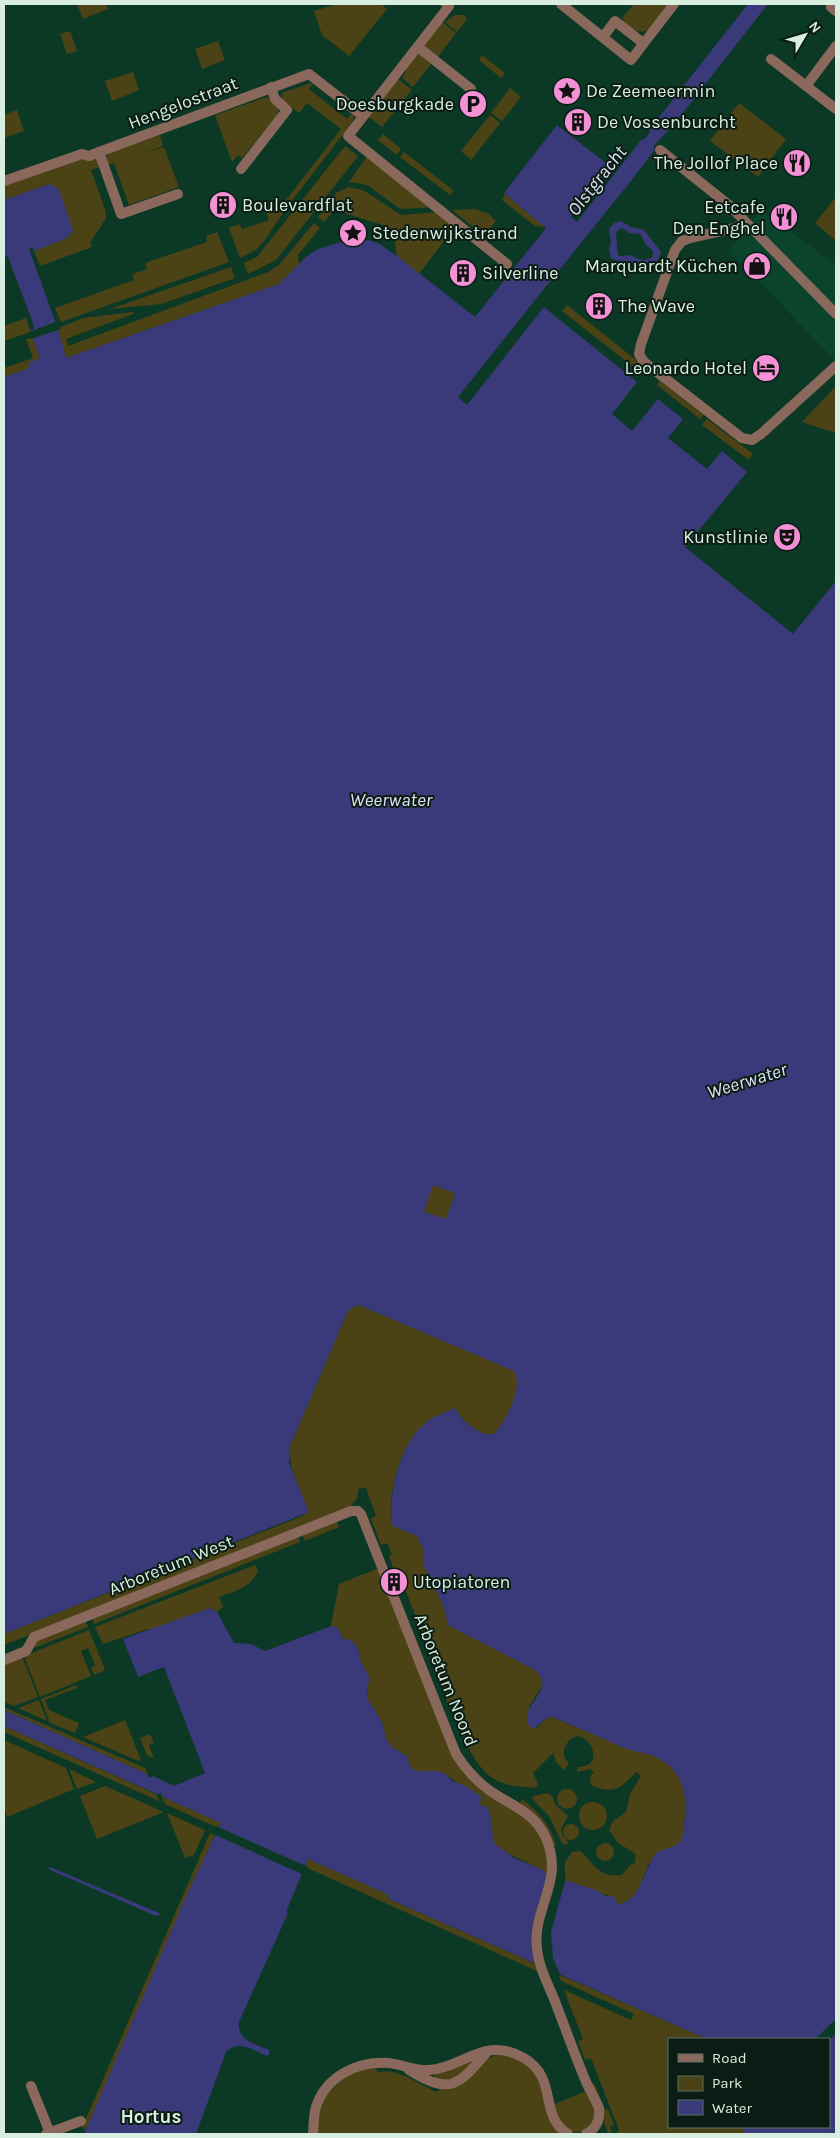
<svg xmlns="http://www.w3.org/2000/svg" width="840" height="2138" viewBox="0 0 840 2138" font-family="Karla,sans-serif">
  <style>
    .built { fill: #0b442c }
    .green { fill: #4b4316 }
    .water { fill: #3a3a7b; fill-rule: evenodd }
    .pier { fill: #0b3925 }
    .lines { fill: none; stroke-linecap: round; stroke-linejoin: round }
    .minor { stroke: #8a685c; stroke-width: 10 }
    .labels { text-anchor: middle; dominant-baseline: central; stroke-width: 4; stroke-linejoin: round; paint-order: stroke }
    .poi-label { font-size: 18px; fill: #d7eee0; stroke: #0a1c13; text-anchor: start }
    .street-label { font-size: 18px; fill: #d7eee0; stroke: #0a1c13 }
    .water-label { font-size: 19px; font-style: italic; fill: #dee1f5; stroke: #0a1c13 }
    .neighbourhood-label { font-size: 19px; font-weight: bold; fill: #d7eee0; stroke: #0a1c13 }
  </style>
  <rect width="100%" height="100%" fill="#0b3925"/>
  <!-- built -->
  <path class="built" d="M 761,210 L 836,265 L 836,361 L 729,251 Z"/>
  <!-- green -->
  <g class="green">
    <path d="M 77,4 L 106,4 L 108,9 L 83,19 Z"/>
    <path d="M 337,4 L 381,4 L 387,9 L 349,56 L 322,35 L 314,11 Z"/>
    <path d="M 634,4 L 670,4 L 649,30 C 637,34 631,29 623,22 L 623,17 Z"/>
    <path d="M 455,15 L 464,15 L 467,19 L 457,32 L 445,22 Z"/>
    <path d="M 442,22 L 456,33 L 436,59 L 424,45 Z"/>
    <path d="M 70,31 L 77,51 L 67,54 L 60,34 Z"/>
    <path d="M 218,41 L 225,60 L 202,69 L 195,49 Z"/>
    <path d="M 419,54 L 432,63 L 413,87 L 402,78 L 406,72 L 405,70 L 416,55 Z"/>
    <path d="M 482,55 L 505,73 L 501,78 L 479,60 Z"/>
    <path d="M 133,72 L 139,90 L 112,101 L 105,81 Z"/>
    <path d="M 398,79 L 412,90 L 382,127 L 368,116 Z"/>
    <path d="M 314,82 L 309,89 L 347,119 L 352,113 L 355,115 L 351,124 L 287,207 L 265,240 L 257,249 L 240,258 L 229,228 L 240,224 L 242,229 L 269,220 L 264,205 L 269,202 L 279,209 L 341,129 L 307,103 L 299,113 L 283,100 L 281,95 L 284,92 Z"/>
    <path d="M 510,88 L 521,97 L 502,121 L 491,113 Z"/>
    <path d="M 267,97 L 279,107 L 277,115 L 242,158 L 238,155 L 232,162 L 215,115 Z"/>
    <path d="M 739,103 L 786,139 L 758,177 L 710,141 Z"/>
    <path d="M 17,110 L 24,131 L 4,138 L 4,115 Z"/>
    <path d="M 490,115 L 500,123 L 471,160 L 461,151 Z"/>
    <path d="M 383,134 L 401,149 L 397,155 L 378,140 Z"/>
    <path d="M 160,135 L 163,146 L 144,153 L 164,147 L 179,187 L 129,205 L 114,163 L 107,165 L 105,160 L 108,153 Z"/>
    <path d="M 345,146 L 358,156 L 276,260 L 248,274 L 244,263 L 257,257 Z"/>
    <path d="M 404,152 L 453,190 L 450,195 L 400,157 Z"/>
    <path d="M 368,155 L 433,207 L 404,209 L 399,208 L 367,185 L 349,182 Z"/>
    <path d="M 95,157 L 100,167 L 91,170 L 105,209 L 106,218 L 90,243 L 92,247 L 40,266 L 34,251 L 67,238 L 49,184 L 4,200 L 4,185 L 83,158 Z"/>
    <path d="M 348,187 L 363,190 L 401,215 L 439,212 L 456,225 L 419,274 L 397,256 L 394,239 L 386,226 L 335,210 L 324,222 L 318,217 L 336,193 Z"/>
    <path d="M 505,194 L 545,227 L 535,226 L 502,200 Z"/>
    <path d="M 836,197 L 836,241 L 815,223 Z"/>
    <path d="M 475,209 L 489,214 L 496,221 L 484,236 L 452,210 Z"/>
    <path d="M 314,223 L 320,228 L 298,255 L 299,264 L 279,284 L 66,358 L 58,329 L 61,327 L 83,318 L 133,312 L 133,314 L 66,339 L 68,346 L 268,272 L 279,265 Z"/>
    <path d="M 217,232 L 229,262 L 61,322 L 55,308 L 134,280 L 133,274 L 147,269 L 145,263 L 207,242 L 206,236 Z"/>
    <path d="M 231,267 L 235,278 L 161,304 L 110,309 Z"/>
    <path d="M 567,305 L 651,372 L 645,376 L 562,311 Z"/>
    <path d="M 26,318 L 31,332 L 4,341 L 4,326 Z"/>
    <path d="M 33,338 L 40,358 L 30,368 L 4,377 L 4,368 L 33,358 L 26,339 Z"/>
    <path d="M 660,381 L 703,415 L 700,419 L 657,385 Z"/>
    <path d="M 836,386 L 836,433 L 802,422 Z"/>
    <path d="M 707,419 L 753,454 L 749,460 L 702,425 Z"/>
    <path d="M 433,1185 L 455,1193 L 446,1220 L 423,1212 Z"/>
    <path d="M 359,1305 L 515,1371 C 524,1387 506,1421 494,1434 C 480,1437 461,1420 455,1408 C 444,1414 426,1421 418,1431 C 398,1454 388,1493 392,1524 L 395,1527 L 417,1536 L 424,1550 L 424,1566 L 444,1607 L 448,1625 L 535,1670 L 542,1679 L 542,1686 L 529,1707 L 535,1729 L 547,1718 L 552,1717 C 575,1726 596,1736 619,1745 C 630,1750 641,1751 652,1755 C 678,1765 687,1787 685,1813 C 684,1822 685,1836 680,1843 C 674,1851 661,1850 654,1857 C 640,1871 646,1896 619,1905 L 613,1896 C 602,1896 578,1884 565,1880 L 565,1862 L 572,1852 L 580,1851 C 595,1864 598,1878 622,1875 L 630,1865 L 635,1863 L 636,1854 L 618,1843 L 609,1830 L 613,1821 L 626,1812 L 630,1794 L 641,1776 L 636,1772 C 621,1789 613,1795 591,1785 L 590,1776 L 594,1773 L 590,1769 L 577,1772 L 577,1767 C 613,1767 581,1717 566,1745 C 562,1752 564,1758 569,1764 L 564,1770 L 556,1762 L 553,1753 L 533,1773 L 538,1784 L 536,1788 C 526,1787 515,1787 505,1784 C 473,1774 462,1732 451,1705 L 448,1706 L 446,1698 L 448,1697 L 397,1569 L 394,1570 L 389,1556 L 392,1555 L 387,1543 L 381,1545 L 371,1519 L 376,1516 L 366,1488 L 359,1488 L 357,1498 L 349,1508 L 4,1645 L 4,1634 L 305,1515 C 306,1489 286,1472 290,1446 L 347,1313 L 351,1308 Z"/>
    <path d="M 336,1521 L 339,1527 L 305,1541 L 302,1534 Z"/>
    <path d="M 298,1536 L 300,1542 L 94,1624 L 92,1617 Z"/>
    <path d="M 255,1565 L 258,1571 C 250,1588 235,1591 219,1597 L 223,1607 L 217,1612 L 213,1609 L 207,1609 L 153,1630 L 148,1629 L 103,1644 L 95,1627 Z"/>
    <path d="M 379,1568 L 453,1755 L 521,1812 L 541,1836 L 548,1857 L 548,1875 L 530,1864 L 502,1851 L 494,1843 L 490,1814 L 487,1806 L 479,1806 C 469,1796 460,1784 448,1776 C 433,1766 410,1782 407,1756 L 393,1748 L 386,1739 L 382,1722 L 367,1698 L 369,1676 L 360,1660 L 358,1648 L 351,1640 L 344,1639 L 331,1626 L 339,1584 Z"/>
    <path d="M 85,1620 L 88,1627 L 34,1648 L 38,1639 Z"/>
    <path d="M 89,1630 L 105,1670 L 94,1675 L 91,1668 L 95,1665 L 88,1648 L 81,1651 L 91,1676 L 40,1697 L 24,1656 Z"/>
    <path d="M 22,1656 L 38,1697 L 14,1706 L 4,1702 L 4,1664 Z"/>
    <path d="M 76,1685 L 77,1688 L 45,1700 L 49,1710 L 79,1723 L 75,1733 L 50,1723 L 41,1699 Z"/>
    <path d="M 39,1700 L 47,1721 L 18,1708 Z"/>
    <path d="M 4,1707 L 145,1768 L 149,1778 L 147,1774 L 4,1710 Z"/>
    <path d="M 125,1720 L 141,1760 L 138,1761 L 83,1737 Z"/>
    <path d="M 4,1726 L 156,1794 L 159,1801 L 4,1732 Z"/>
    <path d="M 150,1734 L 154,1743 L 149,1745 L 154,1759 L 147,1755 L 140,1738 Z"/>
    <path d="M 4,1740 L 66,1768 L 74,1789 L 7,1817 L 4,1809 Z"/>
    <path d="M 69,1769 L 96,1782 L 77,1789 Z"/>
    <path d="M 105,1786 L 164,1812 L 97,1839 L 80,1796 Z"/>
    <circle cx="567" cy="1799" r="10"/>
    <path d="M 160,1793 L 163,1797 L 221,1823 L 218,1828 L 165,1804 Z"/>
    <path d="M 547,1793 L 553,1797 L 555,1804 L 568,1816 L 561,1829 L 562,1835 L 567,1840 L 568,1845 L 562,1843 L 549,1816 L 532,1799 L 533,1796 Z"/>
    <path d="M 522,1799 C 538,1811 551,1826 556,1845 L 552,1846 L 532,1812 L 520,1803 Z"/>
    <circle cx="593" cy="1816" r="14"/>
    <path d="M 167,1813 L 205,1830 L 194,1855 L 185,1858 Z"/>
    <circle cx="571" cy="1832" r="8"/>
    <path d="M 210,1833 L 215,1835 L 86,2130 L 82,2128 Z"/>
    <circle cx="605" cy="1852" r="9"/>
    <path d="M 308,1859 L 387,1894 L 389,1899 L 536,1964 L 539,1972 L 305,1867 Z"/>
    <path d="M 558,1974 L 707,2039 L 669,2039 L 669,2127 L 743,2127 L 743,2134 L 618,2134 L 617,2131 L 619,2130 L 591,2058 L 585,2060 L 578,2041 L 583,2039 L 564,1990 L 631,2020 L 634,2014 L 561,1981 Z"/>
    <path d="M 482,2055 L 459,2077 L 436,2081 L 433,2072 Z"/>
    <path d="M 498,2055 L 514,2057 L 533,2070 L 561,2134 L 316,2134 L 319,2107 L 326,2095 L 344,2077 L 374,2066 L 378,2073 C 393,2065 421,2085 436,2092 L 491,2057 Z"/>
    <path d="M 594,2083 L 605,2110 L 608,2109 L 614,2125 L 610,2127 L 612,2132 L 608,2133 L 591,2085 Z"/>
    <path d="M 586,2091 L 595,2107 L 595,2121 L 582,2132 C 563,2135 560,2119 553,2105 Z"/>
  </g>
  <!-- water -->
  <g class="water">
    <path d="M 748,4 L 768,4 L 675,123 L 653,147 L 655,149 L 631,181 L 535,300 L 637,382 L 612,414 L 632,431 L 658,399 L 683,419 L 668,438 L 707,469 L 722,451 L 747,472 L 685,547 L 793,634 L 836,581 L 836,2134 L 743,2134 L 743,2127 L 829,2127 L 829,2039 L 707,2039 L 389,1899 L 387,1894 L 308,1859 L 286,1912 L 288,1913 L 239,2022 C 237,2040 255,2044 269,2050 L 269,2055 L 267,2056 C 253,2050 238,2039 226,2052 L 196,2134 L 84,2134 L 185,1899 L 221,1823 L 163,1797 L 161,1793 L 157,1794 L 4,1726 L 4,1710 L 147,1774 L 149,1778 L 153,1776 L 174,1786 L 205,1773 L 164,1667 L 138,1677 L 123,1639 L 210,1608 L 217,1612 L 234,1643 L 251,1644 L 265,1651 L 331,1626 L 338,1628 L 343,1639 L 351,1640 L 358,1648 L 360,1660 L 369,1676 L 367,1698 L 382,1722 L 386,1739 L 393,1748 L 407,1756 C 410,1781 431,1766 444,1773 C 448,1775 450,1779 453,1781 C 457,1784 460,1783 464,1785 C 470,1788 475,1793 481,1796 L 480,1806 L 487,1806 L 490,1814 L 494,1843 L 514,1858 L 543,1870 L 546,1874 L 596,1890 L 605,1896 L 613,1896 L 619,1905 C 643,1897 643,1870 656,1853 C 683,1842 682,1848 685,1816 C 687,1789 680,1766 651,1755 C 642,1752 632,1751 622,1747 C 599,1737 576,1726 552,1717 L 547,1718 L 533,1729 C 514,1714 545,1696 542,1681 C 541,1677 538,1673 535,1670 L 448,1625 L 444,1607 L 424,1566 L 424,1550 L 417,1536 L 395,1527 L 392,1524 C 388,1493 400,1445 424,1424 C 433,1416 445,1413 455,1408 C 460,1420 480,1437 494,1434 C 506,1421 524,1387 514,1371 L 359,1305 L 351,1308 L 347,1313 L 290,1446 L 289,1463 L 309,1512 L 4,1634 L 4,377 L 30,368 L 28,363 L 40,358 L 30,330 L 34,329 L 33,323 L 8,257 L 6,256 L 4,258 L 4,200 L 49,184 L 59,189 L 73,231 L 67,238 L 34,251 L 32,247 L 29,249 L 58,329 L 66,358 L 279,284 L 306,257 L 318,249 L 347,240 L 368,240 L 378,243 L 397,256 L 475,317 L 546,228 L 504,193 L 557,125 L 611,167 L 571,217 L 577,222 L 642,139 L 644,140 L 650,132 L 649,130 ZM 433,1185 L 455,1193 L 446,1219 L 424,1212 Z"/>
    <path d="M 621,221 L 631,227 L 644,230 L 661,252 L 657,262 L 639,268 C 628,260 621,264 611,258 L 609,249 L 611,243 L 609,229 L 614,223 ZM 622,228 L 630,233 L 640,234 L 646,245 L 653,251 L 653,257 C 644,262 640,260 631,255 L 622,256 L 618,255 L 616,234 L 617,231 Z"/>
    <path d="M 50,1867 L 159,1913 L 160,1915 L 156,1916 L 48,1869 Z"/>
  </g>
  <!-- pier -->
  <g class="pier">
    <path d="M 535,300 L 544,307 L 467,405 L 458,397 Z"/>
    <path d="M 58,321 L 61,329 L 31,339 L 29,332 Z"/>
    <path d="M 216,1826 L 308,1867 L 304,1875 L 213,1834 Z"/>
    <path d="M 548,1873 L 566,1878 L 551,1932 L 553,1958 L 561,1977 L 536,1966 L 532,1949 L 533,1922 Z"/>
    <path d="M 836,2019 L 836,2034 L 829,2041 L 829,2039 L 815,2039 Z"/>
  </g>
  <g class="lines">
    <!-- minor -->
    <g class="minor">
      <path d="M 446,4 L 449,6 L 439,19 L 348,136 L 507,264"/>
      <path d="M 561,4 L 631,60 L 674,4"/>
      <path d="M 833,4 L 831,7 L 836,11"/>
      <path d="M 603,37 L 615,21 L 643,43"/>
      <path d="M 418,47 L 471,89"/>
      <path d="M 771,59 L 836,109"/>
      <path d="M 806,86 L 836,46"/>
      <path d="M 660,150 L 730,206 L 836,314"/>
      <path d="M 99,152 L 121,214 L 178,194"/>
      <path d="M 241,169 L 287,110 L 275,99 L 271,87"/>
      <path d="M 4,181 L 82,154 L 89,156 L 99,152 L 309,74 L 363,116"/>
      <path d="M 748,225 L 690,238 L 682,241 L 675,250 L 641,344 L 639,354 L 644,362 L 742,438 L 752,440 L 761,434 L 836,366"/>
      <path d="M 4,1660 L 26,1651 L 34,1637 L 351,1511 L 358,1511 L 361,1514 L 456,1754 C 465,1768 475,1780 489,1790 C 511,1806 534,1811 546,1838 C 565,1882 532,1907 537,1949 C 539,1967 547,1982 554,1999 C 565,2027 575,2056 587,2084 C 591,2092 595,2099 599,2108 C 600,2120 597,2128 586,2134"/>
      <path d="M 409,2070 C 451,2096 459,2085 488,2051"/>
      <path d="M 31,2086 L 50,2133"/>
      <path d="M 46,2134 L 81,2121"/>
      <path d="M 313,2134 C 314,2124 313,2113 317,2104 C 328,2075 359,2061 388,2063 C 402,2064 414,2071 429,2070 C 463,2068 485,2035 524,2058 C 559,2079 538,2115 568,2134"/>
    </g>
  </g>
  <!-- icons -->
  <defs>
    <symbol id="sight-disc" viewBox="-11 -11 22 22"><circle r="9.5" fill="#f391d5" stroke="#0a1c13"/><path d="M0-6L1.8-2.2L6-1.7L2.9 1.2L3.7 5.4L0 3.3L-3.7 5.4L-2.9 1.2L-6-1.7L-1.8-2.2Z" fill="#111"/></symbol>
    <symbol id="parking-disc" viewBox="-11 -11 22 22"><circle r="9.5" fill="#f391d5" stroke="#0a1c13"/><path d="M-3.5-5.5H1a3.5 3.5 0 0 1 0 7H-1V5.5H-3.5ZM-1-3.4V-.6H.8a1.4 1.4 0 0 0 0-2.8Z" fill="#111"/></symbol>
    <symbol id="building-disc" viewBox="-11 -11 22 22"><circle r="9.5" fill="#f391d5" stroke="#0a1c13"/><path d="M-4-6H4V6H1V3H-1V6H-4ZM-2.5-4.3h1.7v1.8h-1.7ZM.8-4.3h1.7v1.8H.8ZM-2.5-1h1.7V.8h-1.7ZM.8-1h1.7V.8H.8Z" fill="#111"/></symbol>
    <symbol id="restaurant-disc" viewBox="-11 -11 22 22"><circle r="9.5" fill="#f391d5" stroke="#0a1c13"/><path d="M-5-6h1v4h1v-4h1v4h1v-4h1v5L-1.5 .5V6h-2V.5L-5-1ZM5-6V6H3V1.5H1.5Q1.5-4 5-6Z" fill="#111"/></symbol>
    <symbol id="shop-disc" viewBox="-11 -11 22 22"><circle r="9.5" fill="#f391d5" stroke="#0a1c13"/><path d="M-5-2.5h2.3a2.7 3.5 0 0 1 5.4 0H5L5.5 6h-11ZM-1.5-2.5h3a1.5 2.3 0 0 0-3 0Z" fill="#111"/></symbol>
    <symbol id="hotel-disc" viewBox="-11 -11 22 22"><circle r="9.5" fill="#f391d5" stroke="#0a1c13"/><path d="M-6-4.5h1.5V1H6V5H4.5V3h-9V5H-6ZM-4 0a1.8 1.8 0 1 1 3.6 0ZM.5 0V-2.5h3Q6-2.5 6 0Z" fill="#111"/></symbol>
    <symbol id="theatre-disc" viewBox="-11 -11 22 22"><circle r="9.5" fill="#f391d5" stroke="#0a1c13"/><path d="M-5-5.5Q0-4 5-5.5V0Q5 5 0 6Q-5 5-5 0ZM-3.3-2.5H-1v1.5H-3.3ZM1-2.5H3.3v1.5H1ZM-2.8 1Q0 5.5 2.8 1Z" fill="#111"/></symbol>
  </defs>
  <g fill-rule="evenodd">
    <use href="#sight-disc" x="551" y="75" width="32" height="32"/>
    <use href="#parking-disc" x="457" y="88" width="32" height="32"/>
    <use href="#building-disc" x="562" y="106" width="32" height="32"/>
    <use href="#restaurant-disc" x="781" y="147" width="32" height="32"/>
    <use href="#building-disc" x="207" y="189" width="32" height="32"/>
    <use href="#restaurant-disc" x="768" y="201" width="32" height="32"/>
    <use href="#sight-disc" x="337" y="217" width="32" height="32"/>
    <use href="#shop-disc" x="741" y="250" width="32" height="32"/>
    <use href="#building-disc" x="447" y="257" width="32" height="32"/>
    <use href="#building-disc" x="583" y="290" width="32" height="32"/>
    <use href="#hotel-disc" x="750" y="352" width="32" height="32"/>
    <use href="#theatre-disc" x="771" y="521" width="32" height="32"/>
    <use href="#building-disc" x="378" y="1566" width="32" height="32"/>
  </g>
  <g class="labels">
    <!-- poi labels -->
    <g class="poi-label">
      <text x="586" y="91">De Zeemeermin</text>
      <text x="454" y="104" text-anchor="end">Doesburgkade</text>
      <text x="597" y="122">De Vossenburcht</text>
      <text x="778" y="163" text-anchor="end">The Jollof Place</text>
      <text x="242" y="205">Boulevardflat</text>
      <text x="765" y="207" text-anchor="end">Eetcafe<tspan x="765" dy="21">Den Enghel</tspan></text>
      <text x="372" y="233">Stedenwijkstrand</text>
      <text x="738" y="266" text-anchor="end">Marquardt Küchen</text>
      <text x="482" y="273">Silverline</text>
      <text x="618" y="306">The Wave</text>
      <text x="747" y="368" text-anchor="end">Leonardo Hotel</text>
      <text x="768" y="537" text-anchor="end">Kunstlinie</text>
      <text x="413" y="1582">Utopiatoren</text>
    </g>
    <!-- street labels -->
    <g class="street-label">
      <text transform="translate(183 103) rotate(-21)">Hengelostraat</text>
      <text transform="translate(171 1565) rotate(-22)">Arboretum West</text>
      <text transform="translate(446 1680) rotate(68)">Arboretum Noord</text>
    </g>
    <!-- water labels -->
    <g class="water-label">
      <text transform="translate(597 181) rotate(-52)">Olstgracht</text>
      <text x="391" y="800">Weerwater</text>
      <text transform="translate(747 1081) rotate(-17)">Weerwater</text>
    </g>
    <!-- neighbourhood labels -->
    <g class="neighbourhood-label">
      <text x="151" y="2117">Hortus</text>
    </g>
  </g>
  <!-- border -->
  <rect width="840" height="2138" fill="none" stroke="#d7eee0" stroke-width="10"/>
  <!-- legend -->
  <rect x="668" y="2038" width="162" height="90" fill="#0a1c13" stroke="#5c7065"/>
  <rect x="678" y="2054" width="25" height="8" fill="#8a685c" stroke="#5c7065"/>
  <text x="712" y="2063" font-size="15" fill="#d7eee0">Road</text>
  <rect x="678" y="2076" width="25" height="15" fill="#4b4316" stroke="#5c7065"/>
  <text x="712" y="2088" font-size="15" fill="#d7eee0">Park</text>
  <rect x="678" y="2100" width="25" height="15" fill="#3a3a7b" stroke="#5c7065"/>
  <text x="712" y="2113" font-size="15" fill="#d7eee0">Water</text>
  <!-- north arrow -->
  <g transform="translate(805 35) rotate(52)" stroke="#0a1c13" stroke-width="4" paint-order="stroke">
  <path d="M0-4L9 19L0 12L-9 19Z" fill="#d7eee0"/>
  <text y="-8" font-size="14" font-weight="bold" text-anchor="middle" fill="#d7eee0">N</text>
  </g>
</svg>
